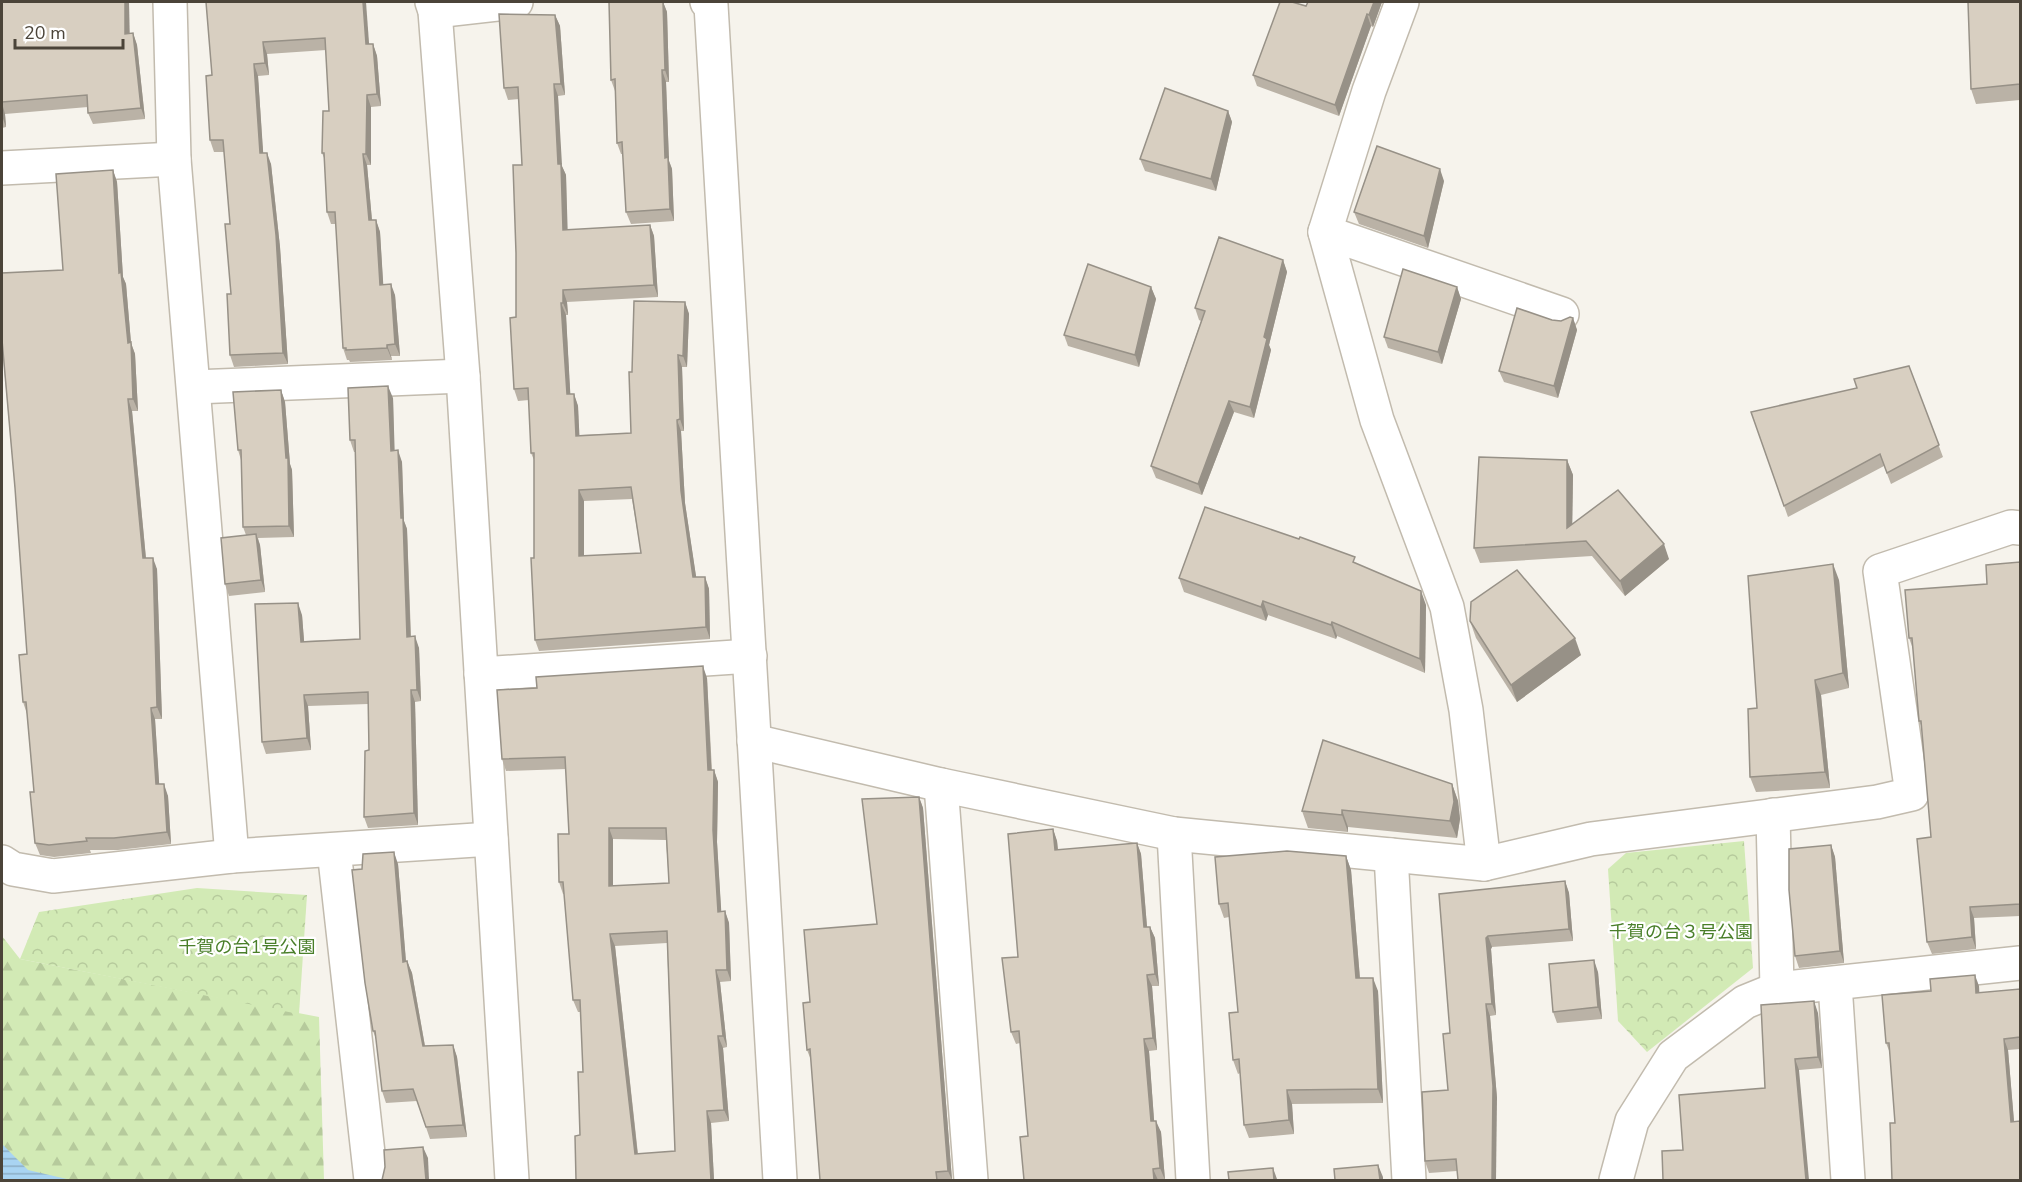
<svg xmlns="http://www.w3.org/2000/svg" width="2022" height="1182" viewBox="0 0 2022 1182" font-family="'Nunito Sans','Noto Sans JP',sans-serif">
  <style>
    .forest { fill: url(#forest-firs) }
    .park { fill: url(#park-crowns) }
    .water { fill: url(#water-rules) }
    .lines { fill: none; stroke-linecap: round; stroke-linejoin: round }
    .minor-casing { stroke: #c2bbae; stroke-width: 36 }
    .minor { stroke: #fff; stroke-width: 33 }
    .wall { fill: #bab2a6; fill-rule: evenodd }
    .shaded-wall { fill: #979187 }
    .building { fill: #d8cfc1; stroke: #979187; stroke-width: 1.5; fill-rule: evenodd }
    .labels { text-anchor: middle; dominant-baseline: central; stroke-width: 4.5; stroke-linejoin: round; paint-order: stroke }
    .park-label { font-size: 18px; fill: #4a7f2a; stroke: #fff }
  </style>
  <defs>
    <pattern id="forest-firs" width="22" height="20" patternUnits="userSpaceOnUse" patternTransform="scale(1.5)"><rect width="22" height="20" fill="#d2eab5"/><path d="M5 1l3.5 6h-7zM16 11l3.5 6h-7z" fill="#b6ca9c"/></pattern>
    <pattern id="park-crowns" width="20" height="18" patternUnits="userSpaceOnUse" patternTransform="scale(1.5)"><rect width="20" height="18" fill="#d2eab5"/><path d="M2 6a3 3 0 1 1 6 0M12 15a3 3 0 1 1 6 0" fill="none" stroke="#b6ca9c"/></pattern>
    <pattern id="water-rules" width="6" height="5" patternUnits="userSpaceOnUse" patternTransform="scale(1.5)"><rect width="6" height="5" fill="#a9d4f2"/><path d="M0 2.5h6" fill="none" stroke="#8caec5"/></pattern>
  </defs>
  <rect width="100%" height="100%" fill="#f6f3ec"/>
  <!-- forest -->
  <path class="forest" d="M 2,936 L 20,959 L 319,1017 L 324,1180 L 2,1180 Z"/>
  <!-- park -->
  <g class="park">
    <path d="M 1744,841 L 1753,968 L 1647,1052 L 1618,1021 L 1608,869 L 1626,853 Z"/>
    <path d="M 197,888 L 307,895 L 299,1014 L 20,959 L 39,912 Z"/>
  </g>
  <!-- water -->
  <path class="water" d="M 2,1144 L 28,1170 L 71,1180 L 2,1180 Z"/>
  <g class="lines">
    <defs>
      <g id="minor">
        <path d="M 170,2 L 174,159 L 232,856"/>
        <path d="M 432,2 L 435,11 L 463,376 L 512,1180"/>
        <path d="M 707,2 L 711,5 L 780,1180"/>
        <path d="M 1402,2 L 1369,91 L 1325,232 L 1377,420 L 1447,607 L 1466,710 L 1484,864"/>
        <path d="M 435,11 L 516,2"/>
        <path d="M 2,168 L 174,159"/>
        <path d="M 1325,232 L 1562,314"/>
        <path d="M 194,387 L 463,376"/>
        <path d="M 481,674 L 750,656"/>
        <path d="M 754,741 L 941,785 L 1174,834 L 1484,864 L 1591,839 L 1877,802 L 1912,794 L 1880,571 L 2011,527 L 2020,528"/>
        <path d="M 941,785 L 971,1180"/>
        <path d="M 1773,815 L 1777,989"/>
        <path d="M 1174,834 L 1193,1180"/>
        <path d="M 334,850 L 371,1180"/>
        <path d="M 1391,855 L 1409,1180"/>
        <path d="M 2,862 L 13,869 L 53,876 L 232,856 L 491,839"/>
        <path d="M 1835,984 L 1848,1180"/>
        <path d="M 1616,1180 L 1632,1121 L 1673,1056 L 1745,1002 L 1777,989 L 2020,963"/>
      </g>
    </defs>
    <!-- minor casing -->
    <use href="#minor" class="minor-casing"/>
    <!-- minor -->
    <use href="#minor" class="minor"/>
  </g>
  <!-- wall -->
  <g class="wall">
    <path d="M 2,2 L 129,34 L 133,33 L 137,45 L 145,119 L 93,124 L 88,113 L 88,107 L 5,114 L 6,127 L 2,128 Z"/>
    <path d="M 206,2 L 369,44 L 373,44 L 377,56 L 381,106 L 371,107 L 371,165 L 367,165 L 372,220 L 376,220 L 380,232 L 383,284 L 395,295 L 400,356 L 391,356 L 392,360 L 350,362 L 349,360 L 347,360 L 343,348 L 336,224 L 331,224 L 327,212 L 325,160 L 322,153 L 329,111 L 326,50 L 267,54 L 269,75 L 258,76 L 263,153 L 271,164 L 280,247 L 288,364 L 234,367 L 230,355 L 231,294 L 230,224 L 224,152 L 214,152 L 210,140 L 212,75 Z"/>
    <path d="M 663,2 L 667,12 L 669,82 L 666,82 L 669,161 L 672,169 L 674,221 L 631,224 L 626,212 L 623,154 L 621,154 L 617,143 L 615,91 L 611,80 Z"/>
    <path d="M 1382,2 L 1373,27 L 1371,26 L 1339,116 L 1257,86 L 1253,75 L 1306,6 Z"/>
    <path d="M 2020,2 L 2020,100 L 1976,104 L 1971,89 Z"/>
    <path d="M 555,15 L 560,26 L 565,95 L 558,96 L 561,164 L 566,175 L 567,230 L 650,225 L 654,236 L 658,297 L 567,302 L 568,315 L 566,315 L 570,394 L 574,394 L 578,406 L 579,435 L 631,433 L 632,372 L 685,302 L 689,314 L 687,367 L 682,367 L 684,431 L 681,431 L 685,503 L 696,577 L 705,577 L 709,589 L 710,639 L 539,651 L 535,640 L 534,460 L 531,453 L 529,400 L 518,401 L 514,389 L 516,317 L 522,165 L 519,99 L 508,100 L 504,88 ZM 632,499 L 641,553 L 584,556 L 584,501 Z"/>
    <path d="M 1228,111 L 1232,122 L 1216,191 L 1145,171 L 1140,159 Z"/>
    <path d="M 113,170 L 117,182 L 123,277 L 126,284 L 131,343 L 135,354 L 138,411 L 132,411 L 146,558 L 157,569 L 162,719 L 155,719 L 159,784 L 168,796 L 171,844 L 118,850 L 90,850 L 91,853 L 54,857 L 40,855 L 35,843 L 34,792 L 27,714 L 23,702 L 27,654 L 15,488 L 2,345 L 2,273 L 63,270 Z"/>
    <path d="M 1444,181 L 1428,248 L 1359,224 L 1354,212 Z"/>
    <path d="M 1283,260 L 1287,272 L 1269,345 L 1271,350 L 1254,418 L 1234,412 L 1202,495 L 1156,478 L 1151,466 L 1201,321 L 1199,320 L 1195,308 Z"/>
    <path d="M 1151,287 L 1156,299 L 1139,367 L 1068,346 L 1064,335 Z"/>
    <path d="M 1457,287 L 1461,299 L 1442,364 L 1388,348 L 1384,337 Z"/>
    <path d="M 1573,318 L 1577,330 L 1558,398 L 1504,382 L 1499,371 L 1552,320 L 1561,321 Z"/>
    <path d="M 1909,366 L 1943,457 L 1891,484 L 1884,466 L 1788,517 L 1751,412 L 1857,388 Z"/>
    <path d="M 281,390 L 285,402 L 290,464 L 292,470 L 294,537 L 258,538 L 260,545 L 265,592 L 229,596 L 225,584 L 246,535 L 243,527 L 241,460 L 238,450 Z"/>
    <path d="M 393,398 L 394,451 L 402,462 L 404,521 L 407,529 L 411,636 L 419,648 L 421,701 L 415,702 L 418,825 L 368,828 L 364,817 L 369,750 L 368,704 L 308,706 L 311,750 L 266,754 L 262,742 L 302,615 L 304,641 L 360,639 L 355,452 L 354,452 L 350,440 Z"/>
    <path d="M 1567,460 L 1573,475 L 1572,524 L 1669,559 L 1625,596 L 1592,556 L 1480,563 L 1474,548 Z"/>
    <path d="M 2020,562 L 2020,916 L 1974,918 L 1976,949 L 1932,954 L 1927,942 L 1931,837 L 1922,728 L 1919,721 L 1913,649 L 1909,638 Z"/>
    <path d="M 1358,564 L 1426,605 L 1425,673 L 1337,636 L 1336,639 L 1268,615 L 1266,621 L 1184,592 L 1179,578 Z"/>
    <path d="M 1839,580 L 1849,688 L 1821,695 L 1830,788 L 1756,792 L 1750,777 L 1757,708 Z"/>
    <path d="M 1470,621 L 1581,655 L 1517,702 L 1476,638 Z"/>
    <path d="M 707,678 L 712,770 L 714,770 L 718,782 L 717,842 L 721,911 L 725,911 L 729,923 L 731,981 L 720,982 L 727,1047 L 723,1048 L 729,1121 L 711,1123 L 714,1180 L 580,1135 L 583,1072 L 581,1012 L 578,1012 L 573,1000 L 564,894 L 563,894 L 559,882 L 569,834 L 566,769 L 506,771 L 502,759 L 537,688 ZM 613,839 L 666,840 L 669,883 L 613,886 ZM 667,943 L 675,1151 L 638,1154 L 615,946 Z"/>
    <path d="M 1452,784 L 1458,801 L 1460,819 L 1457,838 L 1348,827 L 1348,832 L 1308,828 L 1302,811 Z"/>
    <path d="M 919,797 L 923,808 L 952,1180 L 820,1180 L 811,1060 L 807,1050 L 877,924 Z"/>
    <path d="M 1053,829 L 1057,841 L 1058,850 L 1137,843 L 1141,854 L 1147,927 L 1150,927 L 1155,938 L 1159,986 L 1152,986 L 1157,1050 L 1149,1051 L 1154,1121 L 1161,1132 L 1165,1180 L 1024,1180 L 1028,1136 L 1020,1043 L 1016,1044 L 1011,1032 L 1018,957 Z"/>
    <path d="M 1831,845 L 1835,857 L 1844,963 L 1799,968 L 1795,956 Z"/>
    <path d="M 1346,856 L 1351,870 L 1360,978 L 1378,991 L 1383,1103 L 1292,1104 L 1294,1134 L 1249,1138 L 1244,1125 L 1240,1073 L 1238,1074 L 1233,1060 L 1238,1012 L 1229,917 L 1224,918 L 1219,904 Z"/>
    <path d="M 398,864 L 406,962 L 407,961 L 412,973 L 425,1046 L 453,1045 L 457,1057 L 467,1137 L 430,1139 L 417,1101 L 386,1103 L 382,1091 L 376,1039 L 373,1031 L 362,869 Z"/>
    <path d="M 1565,881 L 1569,893 L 1573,941 L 1492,947 L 1491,949 L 1496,1015 L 1490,1016 L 1497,1098 L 1457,1171 L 1429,1173 L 1425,1161 L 1448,1090 L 1450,1033 L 1439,894 Z"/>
    <path d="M 1598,972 L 1602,1019 L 1557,1023 L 1553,1012 Z"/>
    <path d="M 1979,986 L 1979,993 L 2020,989 L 2020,1049 L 2008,1050 L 2014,1122 L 1895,1123 L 1890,1053 L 1886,1043 L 1931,991 Z"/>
    <path d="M 1818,1013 L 1822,1068 L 1799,1070 L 1683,1150 L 1765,1088 Z"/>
  </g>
  <!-- shaded-wall -->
  <g class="shaded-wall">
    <path d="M 125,2 L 129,2 L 130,46 L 125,34 Z"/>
    <path d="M 363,2 L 366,2 L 370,56 L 366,44 Z"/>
    <path d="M 663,2 L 667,12 L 669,82 L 665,70 Z"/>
    <path d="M 1374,2 L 1382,2 L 1373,27 L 1369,15 Z"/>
    <path d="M 1367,14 L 1371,26 L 1339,116 L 1335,105 Z"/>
    <path d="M 555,15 L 560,26 L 565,95 L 561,84 Z"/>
    <path d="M 133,33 L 137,45 L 145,119 L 141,108 Z"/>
    <path d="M 263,42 L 267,54 L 269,75 L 265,63 Z"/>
    <path d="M 373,44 L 377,56 L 381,106 L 377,94 Z"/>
    <path d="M 254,64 L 258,76 L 264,165 L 260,153 Z"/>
    <path d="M 662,70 L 666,82 L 669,161 L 672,169 L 674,221 L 670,209 L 665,158 Z"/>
    <path d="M 554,84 L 558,96 L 562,165 L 561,164 L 566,175 L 568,241 L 563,230 L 558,164 Z"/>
    <path d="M 367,95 L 371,107 L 371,165 L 366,154 Z"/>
    <path d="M 2,103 L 5,114 L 6,127 L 2,116 Z"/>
    <path d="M 1228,111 L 1232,122 L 1216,191 L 1211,179 Z"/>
    <path d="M 267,153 L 271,164 L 280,247 L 288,364 L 283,353 Z"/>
    <path d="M 363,154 L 367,165 L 373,232 L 369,220 Z"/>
    <path d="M 1440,169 L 1444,181 L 1428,248 L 1424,236 Z"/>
    <path d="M 113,170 L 117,182 L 123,277 L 126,284 L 131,343 L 135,354 L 138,411 L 133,399 L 119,273 Z"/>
    <path d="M 376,220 L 380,232 L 384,296 L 380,285 Z"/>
    <path d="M 650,225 L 654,236 L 658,297 L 654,285 Z"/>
    <path d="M 1283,260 L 1287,272 L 1269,345 L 1271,350 L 1254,418 L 1250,407 L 1264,337 Z"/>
    <path d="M 391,284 L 395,295 L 400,356 L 395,344 Z"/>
    <path d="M 1151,287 L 1156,299 L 1139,367 L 1135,355 Z"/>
    <path d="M 1457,287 L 1461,299 L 1442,364 L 1438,352 Z"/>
    <path d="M 563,290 L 567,302 L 568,315 L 563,303 Z"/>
    <path d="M 685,302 L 689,314 L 687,367 L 683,356 Z"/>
    <path d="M 561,303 L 566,315 L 571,406 L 567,394 Z"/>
    <path d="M 1573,318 L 1577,330 L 1558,398 L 1554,386 Z"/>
    <path d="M 387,345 L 391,356 L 392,360 L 387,348 Z"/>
    <path d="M 678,355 L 682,367 L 684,431 L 680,419 Z"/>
    <path d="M 388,386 L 393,398 L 395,462 L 391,451 Z"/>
    <path d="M 281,390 L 285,402 L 290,464 L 292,470 L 294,537 L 289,526 L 286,458 Z"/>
    <path d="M 574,394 L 578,406 L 580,447 L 576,436 Z"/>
    <path d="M 128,399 L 132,411 L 147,570 L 143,558 Z"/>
    <path d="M 1229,401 L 1234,412 L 1202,495 L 1198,484 Z"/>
    <path d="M 677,420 L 681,431 L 685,503 L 698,589 L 693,577 L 681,491 Z"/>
    <path d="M 398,450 L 402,462 L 404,521 L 407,529 L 411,648 L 407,637 Z"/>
    <path d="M 1567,460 L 1573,475 L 1572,543 L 1567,528 Z"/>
    <path d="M 579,490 L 584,501 L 584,568 L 579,556 Z"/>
    <path d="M 256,534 L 260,545 L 265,592 L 261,580 Z"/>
    <path d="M 1664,544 L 1669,559 L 1625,596 L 1620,581 Z"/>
    <path d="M 153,558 L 157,569 L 162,719 L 157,707 Z"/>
    <path d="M 1833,564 L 1839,580 L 1849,688 L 1843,673 Z"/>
    <path d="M 705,577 L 709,589 L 710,639 L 706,627 Z"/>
    <path d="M 1421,591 L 1426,605 L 1425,673 L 1420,659 Z"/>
    <path d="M 1263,601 L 1268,615 L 1266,621 L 1261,607 Z"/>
    <path d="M 298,603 L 302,615 L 305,653 L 301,642 Z"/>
    <path d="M 1332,622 L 1337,636 L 1336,639 L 1331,625 Z"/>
    <path d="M 415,636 L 419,648 L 421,701 L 417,690 Z"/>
    <path d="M 1575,638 L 1581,655 L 1517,702 L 1511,685 Z"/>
    <path d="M 703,666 L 707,678 L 712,782 L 708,770 Z"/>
    <path d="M 1815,680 L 1821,695 L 1830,788 L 1825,772 Z"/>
    <path d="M 411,690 L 415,702 L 418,825 L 414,813 Z"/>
    <path d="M 304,695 L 308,706 L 311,750 L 307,738 Z"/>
    <path d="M 151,708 L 155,719 L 160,796 L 156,784 Z"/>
    <path d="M 714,770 L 718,782 L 717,842 L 722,923 L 718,912 L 713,830 Z"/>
    <path d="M 164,784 L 168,796 L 171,844 L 167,832 Z"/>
    <path d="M 1452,784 L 1458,801 L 1460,819 L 1457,838 L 1450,821 Z"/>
    <path d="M 919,797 L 923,808 L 952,1180 L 948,1171 Z"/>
    <path d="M 1342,810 L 1348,827 L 1348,832 L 1342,815 Z"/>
    <path d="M 609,828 L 613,839 L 613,898 L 609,886 Z"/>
    <path d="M 1053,829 L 1057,841 L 1059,862 L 1055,850 Z"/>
    <path d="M 1137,843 L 1141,854 L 1148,939 L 1144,927 Z"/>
    <path d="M 1831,845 L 1835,857 L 1844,963 L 1840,951 Z"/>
    <path d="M 394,852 L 398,864 L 407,974 L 403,962 Z"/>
    <path d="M 1346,856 L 1351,870 L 1361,992 L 1356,978 Z"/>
    <path d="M 1565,881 L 1569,893 L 1573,941 L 1569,929 Z"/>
    <path d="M 1970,907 L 1974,918 L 1976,949 L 1972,937 Z"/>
    <path d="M 725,911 L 729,923 L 731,981 L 727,970 Z"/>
    <path d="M 1150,927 L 1155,938 L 1159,986 L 1155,974 Z"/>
    <path d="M 610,934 L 615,946 L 639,1166 L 635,1154 Z"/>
    <path d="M 1488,936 L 1492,947 L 1491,949 L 1496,1015 L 1492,1004 L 1486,938 Z"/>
    <path d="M 1594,960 L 1598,972 L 1602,1019 L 1598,1007 Z"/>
    <path d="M 407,961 L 412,973 L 427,1058 L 423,1046 Z"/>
    <path d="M 716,970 L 720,982 L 727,1047 L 723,1036 Z"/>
    <path d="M 1147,975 L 1152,986 L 1157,1050 L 1153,1038 Z"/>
    <path d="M 1975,975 L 1979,986 L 1980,1005 L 1976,993 Z"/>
    <path d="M 1373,978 L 1378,991 L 1383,1103 L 1378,1089 Z"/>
    <path d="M 1814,1001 L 1818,1013 L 1822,1068 L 1818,1057 Z"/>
    <path d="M 1486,1004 L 1490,1016 L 1497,1098 L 1496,1180 L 1492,1180 Z"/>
    <path d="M 718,1036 L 723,1048 L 729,1121 L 724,1110 Z"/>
    <path d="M 1144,1039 L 1149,1051 L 1155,1133 L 1151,1121 Z"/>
    <path d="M 2004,1039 L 2008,1050 L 2015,1133 L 2011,1122 Z"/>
    <path d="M 453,1045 L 457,1057 L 467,1137 L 463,1125 Z"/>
    <path d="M 1795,1059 L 1799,1070 L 1809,1180 L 1806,1180 Z"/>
    <path d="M 1287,1090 L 1292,1104 L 1294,1134 L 1289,1120 Z"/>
    <path d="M 707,1111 L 711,1123 L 714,1180 L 711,1180 Z"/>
    <path d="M 1156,1121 L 1161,1132 L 1165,1180 L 1160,1168 Z"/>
    <path d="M 423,1147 L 428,1158 L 429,1180 L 426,1180 Z"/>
    <path d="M 1378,1165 L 1383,1177 L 1383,1180 L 1380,1180 Z"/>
    <path d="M 1273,1168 L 1277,1179 L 1277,1180 L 1274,1180 Z"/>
    <path d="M 1153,1169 L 1158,1180 L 1154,1180 Z"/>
  </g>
  <!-- building -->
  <g class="building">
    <path d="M 2,2 L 125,2 L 125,34 L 133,33 L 141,108 L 88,113 L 87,95 L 2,102 Z"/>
    <path d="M 206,2 L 363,2 L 366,44 L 373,44 L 377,94 L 367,95 L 366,154 L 363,154 L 369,220 L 376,220 L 380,285 L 391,284 L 395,344 L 387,345 L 387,348 L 346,350 L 346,348 L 343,348 L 335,212 L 327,212 L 324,153 L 322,153 L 323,111 L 329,111 L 325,38 L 263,42 L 265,63 L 254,64 L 260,153 L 267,153 L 276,235 L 283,353 L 230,355 L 227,294 L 231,294 L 225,224 L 230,224 L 223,140 L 210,140 L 206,76 L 212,75 Z"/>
    <path d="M 609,2 L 663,2 L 665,70 L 662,70 L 665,158 L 668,157 L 670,209 L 626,212 L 622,142 L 617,143 L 615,79 L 611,80 Z"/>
    <path d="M 1280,2 L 1292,2 L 1306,6 L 1308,2 L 1374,2 L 1369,15 L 1367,14 L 1335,105 L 1253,75 Z"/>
    <path d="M 1968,2 L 2020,2 L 2020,84 L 1971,89 Z"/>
    <path d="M 499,14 L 555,15 L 561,84 L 554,84 L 558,164 L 561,164 L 563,230 L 650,225 L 654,285 L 563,290 L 563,303 L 561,303 L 567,394 L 574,394 L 576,436 L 631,433 L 629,372 L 632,372 L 634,301 L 685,302 L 683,356 L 678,355 L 680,419 L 677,420 L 681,491 L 693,577 L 705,577 L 706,627 L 535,640 L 531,558 L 534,558 L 534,453 L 531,453 L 528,388 L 514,389 L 510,318 L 516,317 L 516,253 L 513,165 L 522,165 L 518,87 L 504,88 ZM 631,487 L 641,553 L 579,556 L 579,490 Z"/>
    <path d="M 1165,88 L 1228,111 L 1211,179 L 1140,159 Z"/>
    <path d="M 1377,146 L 1440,169 L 1424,236 L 1354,212 Z"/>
    <path d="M 113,170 L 119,273 L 121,272 L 128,343 L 131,342 L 133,399 L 128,399 L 143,558 L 153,558 L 157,707 L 151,708 L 156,784 L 164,784 L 167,832 L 114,838 L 86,838 L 87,841 L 49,845 L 35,843 L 30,792 L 34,792 L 26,702 L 23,702 L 19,655 L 27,654 L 15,488 L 2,340 L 2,273 L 63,270 L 56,174 Z"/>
    <path d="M 1219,237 L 1283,260 L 1264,337 L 1267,339 L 1250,407 L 1229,401 L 1198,484 L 1151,466 L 1205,311 L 1195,308 Z"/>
    <path d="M 1088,264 L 1151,287 L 1135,355 L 1064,335 Z"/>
    <path d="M 1403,269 L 1457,287 L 1438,352 L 1384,337 Z"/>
    <path d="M 1517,308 L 1552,320 L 1561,321 L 1570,317 L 1573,318 L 1554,386 L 1499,371 Z"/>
    <path d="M 1909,366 L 1939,445 L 1887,473 L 1880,454 L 1784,506 L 1751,412 L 1857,388 L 1854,379 Z"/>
    <path d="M 388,386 L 391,451 L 398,450 L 401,518 L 403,518 L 407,637 L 415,636 L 417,690 L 411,690 L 414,813 L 364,817 L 365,751 L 369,750 L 368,692 L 304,695 L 307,738 L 262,742 L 255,604 L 298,603 L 301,642 L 360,639 L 355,440 L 350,440 L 348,388 Z"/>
    <path d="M 281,390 L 286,458 L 288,458 L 289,526 L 243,527 L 241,450 L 238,450 L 233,392 Z"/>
    <path d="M 1479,457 L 1567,460 L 1567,528 L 1618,490 L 1664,544 L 1620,581 L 1586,541 L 1474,548 Z"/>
    <path d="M 1205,507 L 1299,539 L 1300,537 L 1355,557 L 1353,562 L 1421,591 L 1420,659 L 1332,622 L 1331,625 L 1263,601 L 1261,607 L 1179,578 Z"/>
    <path d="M 256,534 L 261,580 L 225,584 L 221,538 Z"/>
    <path d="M 2020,562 L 2020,904 L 1970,907 L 1972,937 L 1927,942 L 1917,839 L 1931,837 L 1921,721 L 1919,721 L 1912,638 L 1909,638 L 1905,590 L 1987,584 L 1986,565 Z"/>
    <path d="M 1833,564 L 1843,673 L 1815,680 L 1825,772 L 1750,777 L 1748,709 L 1757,708 L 1748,576 Z"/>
    <path d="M 1517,570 L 1575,638 L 1511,685 L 1470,621 L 1471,602 Z"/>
    <path d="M 703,666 L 708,770 L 714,770 L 713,830 L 718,912 L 725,911 L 727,970 L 716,970 L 723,1036 L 718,1036 L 724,1110 L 707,1111 L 711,1180 L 576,1180 L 575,1136 L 580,1135 L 578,1072 L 583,1072 L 580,1000 L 573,1000 L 563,882 L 559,882 L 558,834 L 569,834 L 565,757 L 502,759 L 497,690 L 537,688 L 536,677 ZM 609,828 L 666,828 L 669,883 L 609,886 ZM 667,931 L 675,1151 L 635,1154 L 610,934 Z"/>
    <path d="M 1323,740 L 1452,784 L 1454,802 L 1450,821 L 1342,810 L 1342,815 L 1302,811 Z"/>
    <path d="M 919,797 L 948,1171 L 936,1172 L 937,1180 L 820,1180 L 810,1049 L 807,1050 L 803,1003 L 810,1002 L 804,930 L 877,924 L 862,799 Z"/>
    <path d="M 1053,829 L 1055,850 L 1137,843 L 1144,927 L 1150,927 L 1155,974 L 1147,975 L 1153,1038 L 1144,1039 L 1151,1121 L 1156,1121 L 1160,1168 L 1153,1169 L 1154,1180 L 1024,1180 L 1020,1137 L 1028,1136 L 1019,1031 L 1011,1032 L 1002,958 L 1018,957 L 1008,834 Z"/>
    <path d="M 1831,845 L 1840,951 L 1795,956 L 1789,890 L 1789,849 Z"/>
    <path d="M 1287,851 L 1346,856 L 1356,978 L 1373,978 L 1378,1089 L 1287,1090 L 1289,1120 L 1244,1125 L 1239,1059 L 1233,1060 L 1229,1013 L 1238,1012 L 1228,903 L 1219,904 L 1215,857 Z"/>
    <path d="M 394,852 L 403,962 L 407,961 L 423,1046 L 453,1045 L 463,1125 L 426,1127 L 413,1089 L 382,1091 L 375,1031 L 373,1031 L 365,983 L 352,870 L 362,869 L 363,854 Z"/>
    <path d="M 1565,881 L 1569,929 L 1488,936 L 1486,938 L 1492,1004 L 1486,1004 L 1493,1086 L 1492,1180 L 1458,1180 L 1456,1159 L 1425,1161 L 1422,1092 L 1448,1090 L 1443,1034 L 1450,1033 L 1439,894 Z"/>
    <path d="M 1594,960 L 1598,1007 L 1553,1012 L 1549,964 Z"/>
    <path d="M 1975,975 L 1976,993 L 2020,989 L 2020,1037 L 2004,1039 L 2011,1122 L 2020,1121 L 2020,1180 L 1892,1180 L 1890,1123 L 1895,1123 L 1889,1043 L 1886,1043 L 1882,995 L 1931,991 L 1930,979 Z"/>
    <path d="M 1814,1001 L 1818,1057 L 1795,1059 L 1806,1180 L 1663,1180 L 1662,1151 L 1683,1150 L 1679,1095 L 1765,1088 L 1761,1005 Z"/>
    <path d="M 423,1147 L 426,1180 L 382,1180 L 385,1167 L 384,1150 Z"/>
    <path d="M 1378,1165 L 1380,1180 L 1335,1180 L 1334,1169 Z"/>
    <path d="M 1273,1168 L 1274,1180 L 1229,1180 L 1228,1172 Z"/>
  </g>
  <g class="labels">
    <!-- park labels -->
    <g class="park-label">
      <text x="1681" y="932">千賀の台３号公園</text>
      <text x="247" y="947">千賀の台1号公園</text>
    </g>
  </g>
  <!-- border -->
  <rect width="2022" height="1182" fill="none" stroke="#4b4439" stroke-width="6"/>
  <!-- scale -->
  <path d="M15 39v9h108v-9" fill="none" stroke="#4b4439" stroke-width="3"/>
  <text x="24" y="39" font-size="18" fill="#4b4439" stroke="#ffffff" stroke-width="4.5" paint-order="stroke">20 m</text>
</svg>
